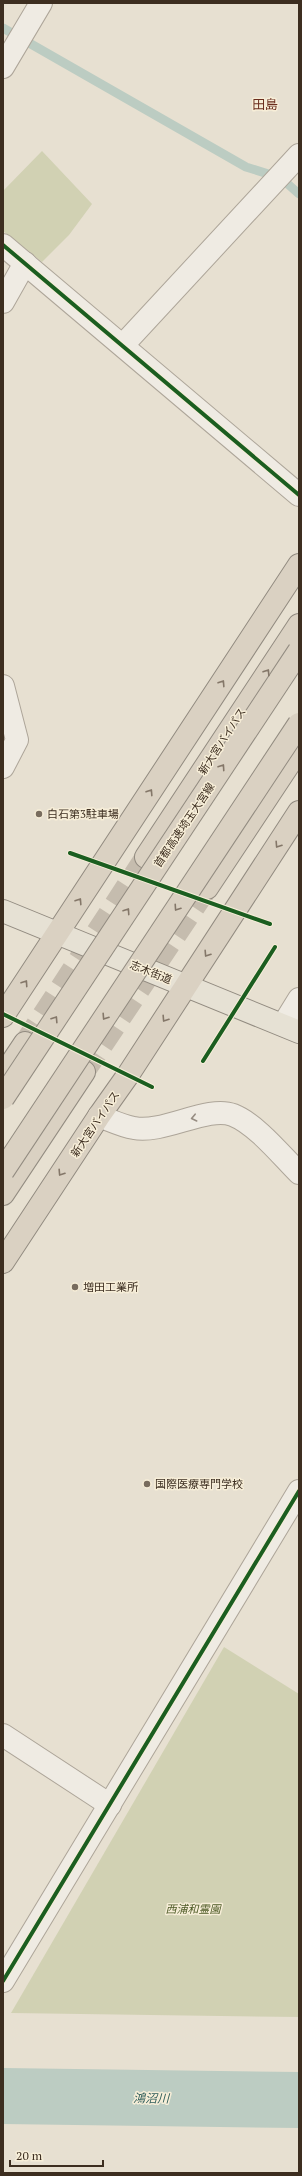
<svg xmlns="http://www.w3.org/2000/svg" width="302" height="2176" viewBox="0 0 302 2176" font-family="'PT Serif','Noto Sans JP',serif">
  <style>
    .cemetery { fill: #d1d1b3 }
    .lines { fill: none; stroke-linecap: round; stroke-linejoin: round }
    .stream { stroke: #bcccc2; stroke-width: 9 }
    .river { stroke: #bcccc2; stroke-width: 56 }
    .highway-tunnel { stroke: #c5bcae; stroke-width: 22; stroke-dasharray: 22 11; stroke-linecap: butt }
    .minor-casing { stroke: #ada599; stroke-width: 24 }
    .major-casing { stroke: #928b80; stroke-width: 24 }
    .highway-casing { stroke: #928b80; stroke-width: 24 }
    .minor { stroke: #efebe3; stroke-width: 22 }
    .major { stroke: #e6e1d4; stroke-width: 22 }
    .highway { stroke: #dad1c2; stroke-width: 22 }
    .highway-bridge-casing { stroke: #928b80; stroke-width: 24; stroke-linecap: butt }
    .highway-bridge { stroke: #dad1c2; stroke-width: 22 }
    .cycleway-casing { stroke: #f7eed8; stroke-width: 6 }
    .cycleway { stroke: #1b5e20; stroke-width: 4 }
    .oneway { stroke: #847769 }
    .oneway2 { stroke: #968c82 }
    .poi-dot { fill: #786c5e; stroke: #f7eed8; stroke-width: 1.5 }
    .labels { text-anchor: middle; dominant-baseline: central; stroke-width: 3; stroke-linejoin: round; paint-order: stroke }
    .street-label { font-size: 11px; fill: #3d2e20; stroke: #f7eed8 }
    .poi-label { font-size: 11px; fill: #3d2e20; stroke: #f7eed8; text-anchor: start }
    .park-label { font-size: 11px; font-style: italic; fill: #4d5a26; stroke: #f7eed8 }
    .water-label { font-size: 12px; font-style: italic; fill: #2f5d5a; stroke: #f7eed8 }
    .quarter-label { font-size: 13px; fill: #6b2e1e; stroke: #f7eed8 }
  </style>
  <rect width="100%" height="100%" fill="#e7e0d1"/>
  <!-- cemetery -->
  <g class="cemetery">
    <path d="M 42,151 L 92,204 L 69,235 L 42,262 L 3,231 L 3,191 Z"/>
    <path d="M 224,1647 L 299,1694 L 299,2017 L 11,2013 Z"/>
  </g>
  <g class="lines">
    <!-- stream -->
    <path class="stream" d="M 3,28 L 246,167 L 281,178 L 299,194"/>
    <!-- river -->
    <path class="river" d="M 3,2096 L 299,2100"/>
    <!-- highway-tunnel -->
    <g class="highway-tunnel">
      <path d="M 25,1043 L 146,857"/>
      <path d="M 84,1072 L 207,888"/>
    </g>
    <defs>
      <g id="minor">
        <path d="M 3,67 L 41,3"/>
        <path d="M 3,245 L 299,495"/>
        <path d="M 3,302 L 25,263"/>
        <path d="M 123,345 L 299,155"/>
        <path d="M 3,686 L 17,740 L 3,767"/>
        <path d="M 283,1025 L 299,999"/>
        <path d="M 99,1116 C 110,1120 122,1126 134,1128 C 163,1134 208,1105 233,1115 C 256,1124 281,1155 299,1173"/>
        <path d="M 3,1735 L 110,1805"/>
        <path d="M 3,1981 L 299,1491"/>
      </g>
      <path id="major" d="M 3,911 L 299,1032"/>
      <g id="highway">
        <path d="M 146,857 L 299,625"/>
        <path d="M 207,888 L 299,749"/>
        <path d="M 3,1016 L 299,565"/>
        <path d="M 3,1076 L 25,1043"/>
        <path d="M 3,1194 L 84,1072"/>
        <path d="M 3,1262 L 99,1116 L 128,1075 L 299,812"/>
      </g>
    </defs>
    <!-- minor casing -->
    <use href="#minor" class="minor-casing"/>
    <!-- major casing -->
    <use href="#major" class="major-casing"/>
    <!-- highway casing -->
    <use href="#highway" class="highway-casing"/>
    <!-- minor -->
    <use href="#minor" class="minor"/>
    <!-- major -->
    <use href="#major" class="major"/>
    <!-- highway -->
    <use href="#highway" class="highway"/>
    <defs>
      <g id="highway-bridge">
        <path d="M 3,1098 L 299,651"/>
        <path d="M 3,1171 L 299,724"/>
      </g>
    </defs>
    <!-- highway-bridge casing -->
    <use href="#highway-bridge" class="highway-bridge-casing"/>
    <!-- highway-bridge -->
    <use href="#highway-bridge" class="highway-bridge"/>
    <defs>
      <g id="cycleway">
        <path d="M 3,245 L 299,495"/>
        <path d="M 70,853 L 270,924"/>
        <path d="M 3,1014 L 152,1087"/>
        <path d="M 203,1061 L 275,947"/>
        <path d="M 3,1981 L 299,1491"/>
      </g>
    </defs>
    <!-- cycleway casing -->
    <use href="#cycleway" class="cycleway-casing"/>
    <!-- cycleway -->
    <use href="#cycleway" class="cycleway"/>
  </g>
  <!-- one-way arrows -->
  <defs><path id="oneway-chevron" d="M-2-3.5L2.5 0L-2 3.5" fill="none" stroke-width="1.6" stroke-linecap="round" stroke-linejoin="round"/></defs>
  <g class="oneway">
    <use href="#oneway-chevron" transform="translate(267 672) rotate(-57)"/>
    <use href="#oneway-chevron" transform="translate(222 683) rotate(-57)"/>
    <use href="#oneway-chevron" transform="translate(222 767) rotate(-56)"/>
    <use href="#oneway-chevron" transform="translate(150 792) rotate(-57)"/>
    <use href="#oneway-chevron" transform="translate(278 845) rotate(123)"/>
    <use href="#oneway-chevron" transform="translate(79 901) rotate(-57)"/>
    <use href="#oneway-chevron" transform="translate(177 908) rotate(124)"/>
    <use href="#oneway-chevron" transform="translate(127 911) rotate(-56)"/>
    <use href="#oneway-chevron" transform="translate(207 954) rotate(123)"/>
    <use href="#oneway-chevron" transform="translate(25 983) rotate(-56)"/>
    <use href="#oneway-chevron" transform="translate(105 1017) rotate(123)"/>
    <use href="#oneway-chevron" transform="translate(55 1019) rotate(-57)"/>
    <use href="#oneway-chevron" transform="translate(165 1019) rotate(123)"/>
    <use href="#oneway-chevron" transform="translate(61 1173) rotate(123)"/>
  </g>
  <use class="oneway2" href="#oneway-chevron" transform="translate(194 1118) rotate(167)"/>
  <!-- markers -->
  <g class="poi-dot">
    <circle cx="39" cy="814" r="4"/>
    <circle cx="75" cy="1287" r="4"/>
    <circle cx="147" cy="1484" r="4"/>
  </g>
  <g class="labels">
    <!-- street labels -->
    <g class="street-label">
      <text transform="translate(222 741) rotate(-57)">新大宮バイパス</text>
      <text transform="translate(184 825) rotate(-56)">首都高速埼玉大宮線</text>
      <text transform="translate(151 972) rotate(22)">志木街道</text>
      <text transform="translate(95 1124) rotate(-56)">新大宮バイパス</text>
    </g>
    <!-- poi labels -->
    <g class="poi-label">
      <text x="47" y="814">白石第3駐車場</text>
      <text x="83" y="1287">増田工業所</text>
      <text x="155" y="1484">国際医療専門学校</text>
    </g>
    <!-- park labels -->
    <g class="park-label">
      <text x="193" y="1909">西浦和霊園</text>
    </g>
    <!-- water labels -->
    <g class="water-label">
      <text transform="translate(151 2098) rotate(1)">鴻沼川</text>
    </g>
    <!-- quarter labels -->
    <g class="quarter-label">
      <text x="265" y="104">田島</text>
    </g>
  </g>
  <!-- border -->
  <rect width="302" height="2176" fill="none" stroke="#3d2e20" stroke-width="8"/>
  <!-- scale -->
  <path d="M10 2160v6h93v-6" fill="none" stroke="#3d2e20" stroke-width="2"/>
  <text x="16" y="2160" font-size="12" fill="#3d2e20" stroke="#f7eed8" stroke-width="3" paint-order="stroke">20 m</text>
</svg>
